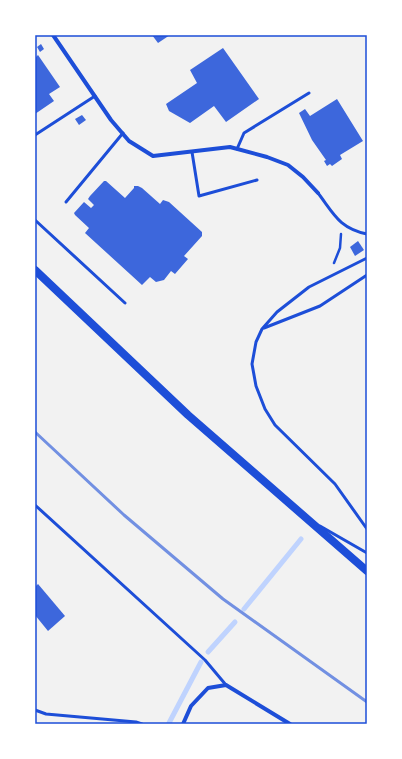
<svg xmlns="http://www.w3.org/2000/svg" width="402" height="759" viewBox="0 0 402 759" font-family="Manrope,sans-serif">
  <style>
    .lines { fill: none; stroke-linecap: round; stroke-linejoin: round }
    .stream { stroke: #bfd3fe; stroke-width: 5 }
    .building { fill: #3d67dc }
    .path { stroke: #1d4ed8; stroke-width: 2.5 }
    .service { stroke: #1d4ed8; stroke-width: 3 }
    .minor { stroke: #1d4ed8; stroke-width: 4 }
    .secondary { stroke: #1d4ed8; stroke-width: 8 }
    .rail { stroke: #7290e2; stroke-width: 3 }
    .neatline { fill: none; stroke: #1d4ed8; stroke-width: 1.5 }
  </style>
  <rect width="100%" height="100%" fill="#f2f2f2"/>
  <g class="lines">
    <!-- stream -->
    <g class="stream">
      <path d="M 244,609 L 301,539"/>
      <path d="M 208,652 L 235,622"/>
      <path d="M 169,723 L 201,662"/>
    </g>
  </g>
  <!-- building -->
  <g class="building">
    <path d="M 152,35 L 170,35 L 158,43 Z"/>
    <path d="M 41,44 L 44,49 L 40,52 L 37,47 Z"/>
    <path d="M 223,48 L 259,99 L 226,122 L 214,106 L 190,123 L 169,111 L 166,104 L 197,83 L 190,70 Z"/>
    <path d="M 38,55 L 60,87 L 49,94 L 54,101 L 35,114 L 35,58 Z"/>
    <path d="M 337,99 L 363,141 L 340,155 L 342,159 L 332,166 L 330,164 L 327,166 L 324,161 L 326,160 L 312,140 L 299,113 L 305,109 L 310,116 Z"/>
    <path d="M 82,115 L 86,120 L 79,125 L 75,119 Z"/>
    <path d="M 104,181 L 106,181 L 125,198 L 134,188 L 134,186 L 138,186 L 142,188 L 160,204 L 163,200 L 169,202 L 202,232 L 202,236 L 184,256 L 188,259 L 175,274 L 171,271 L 164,280 L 156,282 L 150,277 L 142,285 L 85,233 L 89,228 L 75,215 L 74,213 L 84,202 L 91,208 L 94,205 L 88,199 L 90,196 Z"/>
    <path d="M 358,241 L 364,250 L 355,256 L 350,247 Z"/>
    <path d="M 38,584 L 65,616 L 48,631 L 35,615 L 35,587 Z"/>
  </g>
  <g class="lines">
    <!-- path -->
    <path class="path" d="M 334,263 L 340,248 L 341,234"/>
    <!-- service -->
    <g class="service">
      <path d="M 35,135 L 95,96"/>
      <path d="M 237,149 L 244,133 L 309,93"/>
      <path d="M 192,152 L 199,196 L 257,180"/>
      <path d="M 318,193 C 334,214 339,228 367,234"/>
      <path d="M 66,202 L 123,133"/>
      <path d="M 35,220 L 125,303"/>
      <path d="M 367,258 L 309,287 L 277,312 L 262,329 L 256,342 L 252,364 L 256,386 L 265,409 L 275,425 L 335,484 L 367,529"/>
      <path d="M 264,328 L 320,306 L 367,275"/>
      <path d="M 35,505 L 205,660 L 226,685"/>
      <path d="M 320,526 L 367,553"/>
      <path d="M 35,710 L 46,714 L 136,722 L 142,724"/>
    </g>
    <!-- minor -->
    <g class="minor">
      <path d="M 53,35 L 111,120 L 129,141 L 153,156 L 230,147 L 267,157 L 288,165 L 303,177 L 318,193"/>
      <path d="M 183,724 L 191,706 L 208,688 L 226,685 L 290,724"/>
    </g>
    <!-- secondary -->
    <path class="secondary" d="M 35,270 L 188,415 L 367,571"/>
    <!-- rail -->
    <path class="rail" d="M 35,432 L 124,515 L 223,599 L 367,702"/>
  </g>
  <!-- border -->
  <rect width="402" height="759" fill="none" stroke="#ffffff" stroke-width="72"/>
  <rect x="36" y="36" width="330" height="687" class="neatline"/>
</svg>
